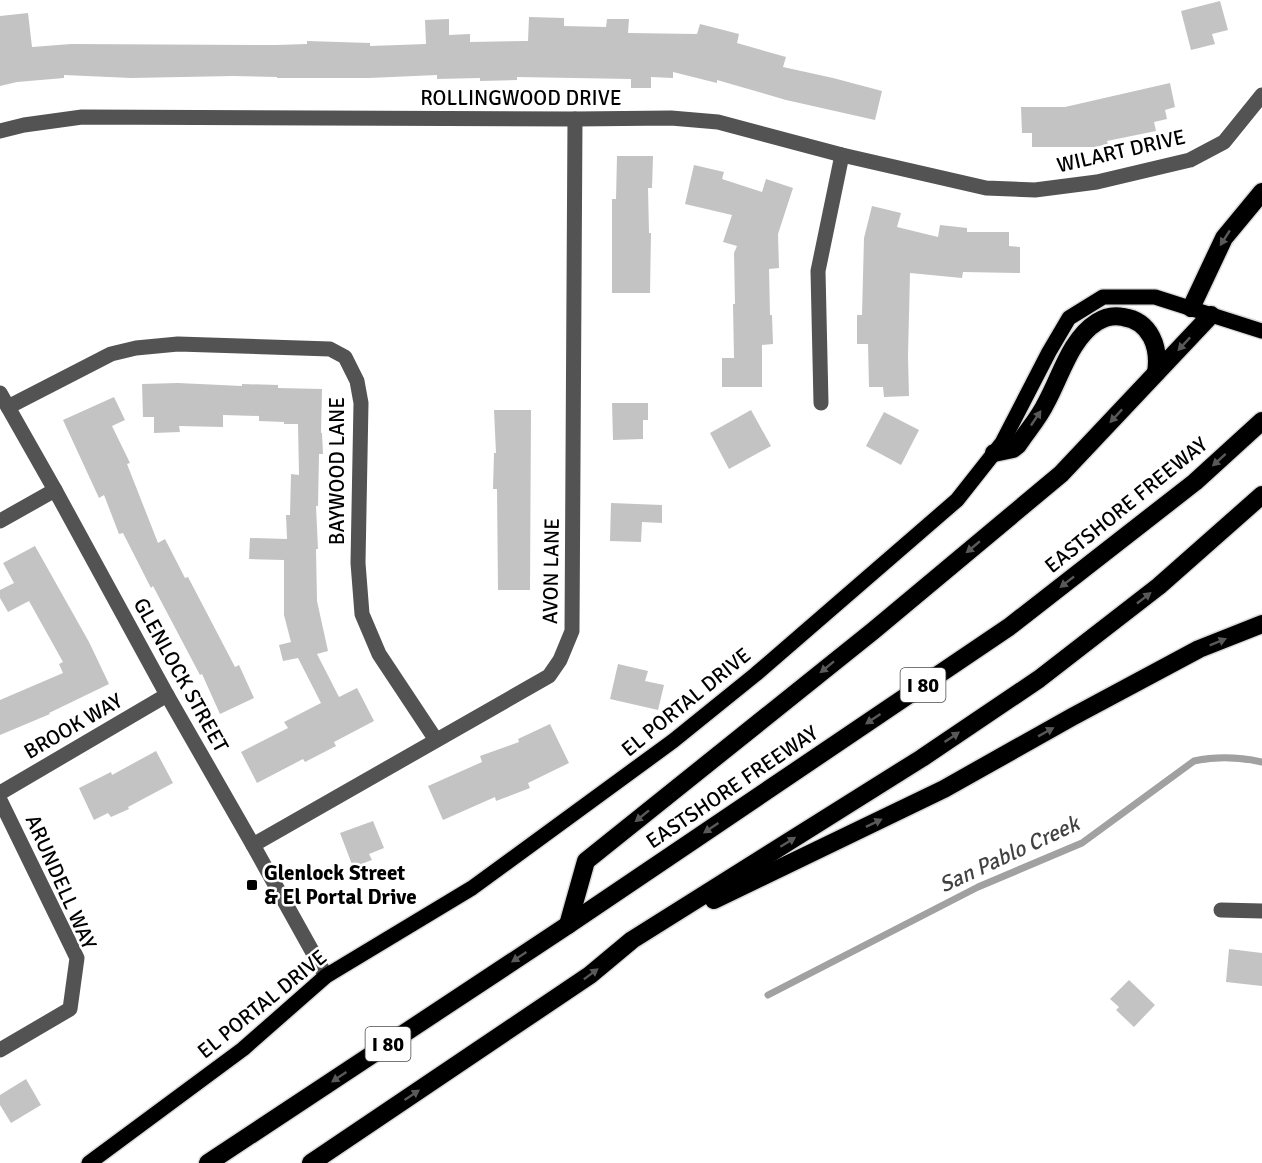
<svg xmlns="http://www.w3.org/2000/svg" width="1262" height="1163" viewBox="0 0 1262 1163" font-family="Signika,sans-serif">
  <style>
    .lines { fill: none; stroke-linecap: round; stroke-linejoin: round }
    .stream { stroke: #a1a1a1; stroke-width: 7 }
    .building { fill: #c3c3c3 }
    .major-casing { stroke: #dbdbdb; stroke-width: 18 }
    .highway-casing { stroke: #dbdbdb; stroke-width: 21 }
    .minor { stroke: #535353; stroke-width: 15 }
    .major { stroke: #000; stroke-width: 15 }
    .highway { stroke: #000; stroke-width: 18 }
    .oneway { fill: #595959 }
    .poi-dot { fill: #000; stroke: #fff; stroke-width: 2 }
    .labels { text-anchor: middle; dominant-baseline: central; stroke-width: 5; stroke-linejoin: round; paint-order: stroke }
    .shield { fill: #fff; stroke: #4c4c4c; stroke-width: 1.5 }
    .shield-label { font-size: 20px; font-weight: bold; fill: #000 }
    .street-label { font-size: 21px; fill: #000; stroke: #fff }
    .poi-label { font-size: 21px; font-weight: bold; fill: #000; stroke: #fff; text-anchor: start }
    .water-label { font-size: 22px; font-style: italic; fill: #424242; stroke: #fff }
  </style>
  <rect width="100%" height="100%" fill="#fff"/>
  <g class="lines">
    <!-- stream -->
    <path class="stream" d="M 768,995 L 978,887 L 1082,843 L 1194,761 C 1217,756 1239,757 1262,762"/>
  </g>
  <!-- building -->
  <g class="building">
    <path d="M 1220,1 L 1228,30 L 1212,34 L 1215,44 L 1191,50 L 1181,11 Z"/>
    <path d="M 28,13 L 32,47 L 71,44 L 276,45 L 307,44 L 307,41 L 370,43 L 370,46 L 426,44 L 425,20 L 449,19 L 449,35 L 470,34 L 470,42 L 528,41 L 529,17 L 564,18 L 564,26 L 606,27 L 607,19 L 629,19 L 628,33 L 697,34 L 700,24 L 739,34 L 737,43 L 786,57 L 783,67 L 833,78 L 882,91 L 875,120 L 786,100 L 717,80 L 717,83 L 673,72 L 673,78 L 651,77 L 651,88 L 631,88 L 631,79 L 517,77 L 517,80 L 480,81 L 480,78 L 437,79 L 437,75 L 369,78 L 277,78 L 277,77 L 233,76 L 131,78 L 64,75 L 64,78 L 17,82 L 0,86 L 0,16 Z"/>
    <path d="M 1170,83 L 1175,107 L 1165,110 L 1167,119 L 1154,122 L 1156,131 L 1107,141 L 1108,144 L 1095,147 L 1032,147 L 1032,133 L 1022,133 L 1021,107 L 1065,107 Z"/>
    <path d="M 617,156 L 653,156 L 652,188 L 648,188 L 649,233 L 651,233 L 650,293 L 612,293 L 612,199 L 616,199 Z"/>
    <path d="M 694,165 L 724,172 L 722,179 L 762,192 L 766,179 L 793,188 L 778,234 L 779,268 L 769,269 L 770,315 L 772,315 L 773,344 L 762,345 L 762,387 L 722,387 L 722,358 L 734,358 L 733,304 L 735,304 L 734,253 L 737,246 L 723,242 L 732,215 L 685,204 Z"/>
    <path d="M 872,206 L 901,213 L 897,227 L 938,237 L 940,225 L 967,228 L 967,232 L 1009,232 L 1009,246 L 1020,247 L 1020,273 L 963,272 L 962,278 L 910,273 L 908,356 L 909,396 L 884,397 L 883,387 L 869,387 L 868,344 L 857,344 L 857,315 L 862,315 L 864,238 Z"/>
    <path d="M 178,383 L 242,386 L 242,384 L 278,385 L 278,388 L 322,389 L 321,433 L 322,433 L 323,454 L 319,454 L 318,506 L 316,506 L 318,549 L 316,549 L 317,601 L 328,651 L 317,654 L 339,697 L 357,688 L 374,721 L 334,742 L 336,746 L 305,762 L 303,759 L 257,783 L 241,752 L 288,728 L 284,722 L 321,703 L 298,658 L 283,661 L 279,645 L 291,642 L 284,615 L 284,560 L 249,559 L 250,538 L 287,539 L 286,515 L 290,515 L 291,474 L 299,475 L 298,424 L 284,424 L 284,422 L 259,421 L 259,416 L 223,415 L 223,427 L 179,426 L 180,432 L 154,433 L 154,417 L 143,417 L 142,384 Z"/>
    <path d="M 114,397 L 125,420 L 112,426 L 130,463 L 127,464 L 158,543 L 165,539 L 185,578 L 188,577 L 235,667 L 239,665 L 254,698 L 220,714 L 202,674 L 200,675 L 153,586 L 151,588 L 123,533 L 119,534 L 104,495 L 99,498 L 63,420 Z"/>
    <path d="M 612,403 L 648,403 L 648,420 L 643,420 L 643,439 L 613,440 Z"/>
    <path d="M 494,410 L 531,410 L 530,590 L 498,590 L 497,489 L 493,489 L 494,453 L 496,453 Z"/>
    <path d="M 751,410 L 771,446 L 729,469 L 710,433 Z"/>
    <path d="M 884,412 L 919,430 L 901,465 L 866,446 Z"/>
    <path d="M 611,503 L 662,505 L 662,523 L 642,522 L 641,542 L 610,541 Z"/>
    <path d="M 35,546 L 89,642 L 109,684 L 49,713 L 50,714 L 0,735 L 0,700 L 63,673 L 59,664 L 63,662 L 29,601 L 8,612 L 0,598 L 0,590 L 14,583 L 3,563 Z"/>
    <path d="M 618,664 L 648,671 L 645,681 L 664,685 L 658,710 L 610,699 Z"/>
    <path d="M 550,724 L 569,763 L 528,783 L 530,788 L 496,801 L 495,797 L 443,820 L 428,786 L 482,762 L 480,756 L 519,742 L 518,739 Z"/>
    <path d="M 156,751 L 173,783 L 128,807 L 129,809 L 111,817 L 108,813 L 94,820 L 79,788 L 111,772 L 112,775 Z"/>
    <path d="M 373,821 L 384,848 L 369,854 L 372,860 L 353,867 L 340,833 Z"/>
    <path d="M 1229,949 L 1262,953 L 1262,986 L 1226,982 Z"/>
    <path d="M 1129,980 L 1155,1005 L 1134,1027 L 1116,1010 L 1119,1007 L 1110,999 Z"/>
    <path d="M 26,1079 L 41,1105 L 11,1123 L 0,1105 L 0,1095 Z"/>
  </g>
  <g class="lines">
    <defs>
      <path id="major" d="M 89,1163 L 243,1049 L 326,976 L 472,888 L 673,741 L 756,674 L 957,500 L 1002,443 L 1049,352 L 1069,318 L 1103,297 L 1155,297 L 1262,331"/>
      <g id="highway">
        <path d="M 1191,308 L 1224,238 L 1262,192"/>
        <path d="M 994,453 L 1013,449 L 1018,445 C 1027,431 1039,418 1046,403 C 1061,376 1070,339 1097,322 C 1105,317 1114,315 1123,317 C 1151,321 1160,348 1156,373"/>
        <path d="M 714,900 L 944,789 L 1072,717 L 1199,649 L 1262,624"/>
        <path d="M 568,925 L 586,861 L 873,631 L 1061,474 L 1211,315"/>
        <path d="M 208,1163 L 568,925 L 1009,627 L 1195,482 L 1262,421"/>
        <path d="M 311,1163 L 590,975 L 632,940 L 922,758 L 1039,679 L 1159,586 L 1262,495"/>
      </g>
    </defs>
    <!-- major casing -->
    <use href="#major" class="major-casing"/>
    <!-- highway casing -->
    <use href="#highway" class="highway-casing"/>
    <!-- minor -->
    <g class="minor">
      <path d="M 0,131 L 24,125 L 82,117 L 575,119 L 671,118 L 718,122 L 842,155 L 986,188 L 1035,190 L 1097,182 L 1190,160 L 1224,142 L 1262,95"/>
      <path d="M 0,393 L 55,490 L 167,695 L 253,845 L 326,976"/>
      <path d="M 821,403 L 818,271 L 842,155"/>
      <path d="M 8,407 L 111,354 L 136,348 L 178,344 L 330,349 L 345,357 L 357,381 L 361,403 L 358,563 L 362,614 L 379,654 L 436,740"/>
      <path d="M 0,521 L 55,490"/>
      <path d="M 0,793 L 167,695"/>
      <path d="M 0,800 L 77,958 L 70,1009 L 0,1050"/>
      <path d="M 253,845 L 549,676 L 560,660 L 572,631 L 575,119"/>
      <path d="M 1221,910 L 1262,911"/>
    </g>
    <!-- major -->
    <use href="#major" class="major"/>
    <!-- highway -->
    <use href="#highway" class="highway"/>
  </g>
  <!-- one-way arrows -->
  <defs><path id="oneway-solid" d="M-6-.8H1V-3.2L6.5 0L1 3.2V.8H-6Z" transform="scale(1.5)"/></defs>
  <g class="oneway">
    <use href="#oneway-solid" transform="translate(1225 238) rotate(123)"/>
    <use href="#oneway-solid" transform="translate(1184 344) rotate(133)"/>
    <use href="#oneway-solid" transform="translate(1116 416) rotate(133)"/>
    <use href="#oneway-solid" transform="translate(1036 418) rotate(-56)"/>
    <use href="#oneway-solid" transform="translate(1219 460) rotate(138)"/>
    <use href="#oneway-solid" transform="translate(973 547) rotate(140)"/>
    <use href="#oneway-solid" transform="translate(1067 582) rotate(142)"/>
    <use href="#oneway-solid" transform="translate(1144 598) rotate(-38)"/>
    <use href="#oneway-solid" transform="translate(1218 642) rotate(-22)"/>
    <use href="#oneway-solid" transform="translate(827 667) rotate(141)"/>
    <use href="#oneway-solid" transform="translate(873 719) rotate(146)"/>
    <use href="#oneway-solid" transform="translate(1046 732) rotate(-29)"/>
    <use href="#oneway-solid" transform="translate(952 737) rotate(-34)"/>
    <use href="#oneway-solid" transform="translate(642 816) rotate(141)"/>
    <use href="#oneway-solid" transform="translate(874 823) rotate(-26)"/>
    <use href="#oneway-solid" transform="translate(711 828) rotate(146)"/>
    <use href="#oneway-solid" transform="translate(788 842) rotate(-32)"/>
    <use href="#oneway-solid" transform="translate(519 957) rotate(146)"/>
    <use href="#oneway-solid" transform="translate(591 974) rotate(-37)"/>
    <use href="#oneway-solid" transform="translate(339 1077) rotate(146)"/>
    <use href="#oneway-solid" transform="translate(412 1095) rotate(-34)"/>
  </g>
  <!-- markers -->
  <rect class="poi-dot" x="246" y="879" width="12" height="12" rx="3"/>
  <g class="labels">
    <!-- shield labels -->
    <g class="shield">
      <rect x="900.5" y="668" width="45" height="34" rx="4.5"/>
      <rect x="365.5" y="1027" width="45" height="34" rx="4.5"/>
    </g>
    <g class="shield-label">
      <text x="923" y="685">I 80</text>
      <text x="388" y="1044">I 80</text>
    </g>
    <!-- street labels -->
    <g class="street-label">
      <text x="521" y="98">ROLLINGWOOD DRIVE</text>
      <text transform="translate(1121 151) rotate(-13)">WILART DRIVE</text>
      <text transform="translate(337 471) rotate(-90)">BAYWOOD LANE</text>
      <text transform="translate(1126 505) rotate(-39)">EASTSHORE FREEWAY</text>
      <text transform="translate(551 571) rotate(-89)">AVON LANE</text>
      <text transform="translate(181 675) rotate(61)">GLENLOCK STREET</text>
      <text transform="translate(686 702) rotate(-39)">EL PORTAL DRIVE</text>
      <text transform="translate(73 726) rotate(-30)">BROOK WAY</text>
      <text transform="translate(732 787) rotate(-34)">EASTSHORE FREEWAY</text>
      <text transform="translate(61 882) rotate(66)">ARUNDELL WAY</text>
      <text transform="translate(262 1004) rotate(-39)">EL PORTAL DRIVE</text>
    </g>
    <!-- poi labels -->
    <g class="poi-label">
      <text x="264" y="873">Glenlock Street<tspan x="264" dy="24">&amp; El Portal Drive</tspan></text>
    </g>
    <!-- water labels -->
    <g class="water-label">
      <text transform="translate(1009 854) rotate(-25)">San Pablo Creek</text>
    </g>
  </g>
</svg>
